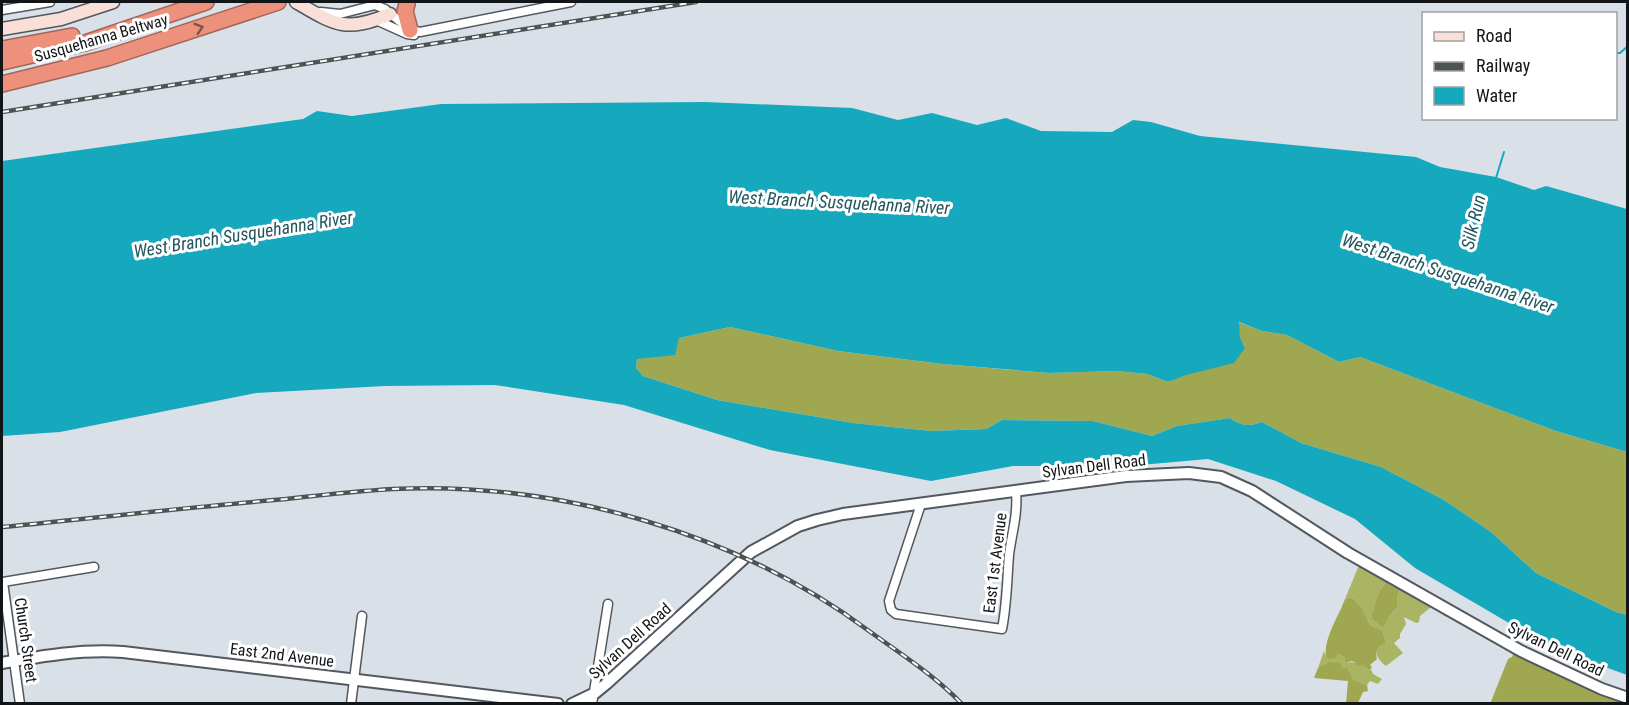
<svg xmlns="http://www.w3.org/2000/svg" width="1629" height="705" viewBox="0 0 1629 705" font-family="'Roboto Condensed',sans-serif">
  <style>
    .green { fill: #abb462 }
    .forest { fill: #9fa851 }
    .water { fill: #16a8bc }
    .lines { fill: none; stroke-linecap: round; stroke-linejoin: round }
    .stream { stroke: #16a8bc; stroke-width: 2 }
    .minor-casing { stroke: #53585f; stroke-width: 11 }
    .tertiary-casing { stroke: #53585f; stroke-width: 14 }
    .secondary-casing { stroke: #53585f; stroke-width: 15 }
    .motorway-casing { stroke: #a16659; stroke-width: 18 }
    .minor { stroke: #fff; stroke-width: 8 }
    .tertiary { stroke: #fff; stroke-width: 10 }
    .secondary { stroke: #faded8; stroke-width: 12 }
    .motorway { stroke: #ee917c; stroke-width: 15 }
    .rail-casing { stroke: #4e5356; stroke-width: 4.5 }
    .rail { stroke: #fff; stroke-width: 2; stroke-dasharray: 7; stroke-linecap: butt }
    .oneway { stroke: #80534a }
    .labels { text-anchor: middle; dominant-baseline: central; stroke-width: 6; stroke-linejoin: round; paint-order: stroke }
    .street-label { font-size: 16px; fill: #121517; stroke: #fff }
    .water-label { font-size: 18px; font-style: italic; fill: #225760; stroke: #fff }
  </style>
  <rect width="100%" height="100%" fill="#d9e0e7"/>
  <!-- green -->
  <g class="green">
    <path d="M 1359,565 L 1389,579 C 1382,585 1374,600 1374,609 L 1371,613 L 1372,619 L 1380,626 L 1385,626 L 1390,615 L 1398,607 L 1397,596 L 1403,586 L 1442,608 L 1448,617 L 1444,616 L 1442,612 L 1431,607 L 1420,616 L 1419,622 L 1416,623 L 1404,617 L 1406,624 L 1400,634 L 1400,638 L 1394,643 L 1403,653 L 1386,666 C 1377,659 1370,648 1386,644 L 1383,631 L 1370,625 L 1363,609 L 1352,597 L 1345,599 Z"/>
    <path d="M 1324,651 L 1327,658 L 1338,654 L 1344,657 L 1347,663 C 1356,660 1364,666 1372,671 L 1373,674 L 1382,679 L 1378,684 L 1370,681 L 1367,685 L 1354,680 L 1348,668 L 1342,668 C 1333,659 1328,666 1318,668 Z"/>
  </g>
  <!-- forest -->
  <g class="forest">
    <path d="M 1238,322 L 1262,331 L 1287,335 L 1339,362 L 1360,357 L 1556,431 L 1627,452 L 1627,615 L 1616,612 L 1536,573 L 1491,532 L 1444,500 L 1381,467 L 1301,443 L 1262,422 C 1249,427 1241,426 1230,418 L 1177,426 L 1152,436 L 1093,421 L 1002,420 L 986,429 L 931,431 L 853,423 L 717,400 L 643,376 L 636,368 L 637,359 L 679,338 L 730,327 L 838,351 L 943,364 L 1048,373 L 1117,371 L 1147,374 L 1168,382 L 1245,348 L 1240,337 Z"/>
    <path d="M 1389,579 L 1402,587 L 1397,596 L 1398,607 L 1390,615 L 1385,626 L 1380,626 L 1372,619 L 1371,613 L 1374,609 C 1374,600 1382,585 1389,579 Z"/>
    <path d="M 1352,597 L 1363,609 L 1370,625 L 1383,631 L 1386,644 C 1377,646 1375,651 1377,659 L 1370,665 L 1372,667 L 1370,670 L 1362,665 L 1355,666 L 1356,663 L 1352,661 L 1346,663 L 1344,657 L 1338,654 L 1335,658 L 1327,659 C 1321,642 1339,616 1345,599 Z"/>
    <path d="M 1513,654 L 1519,654 L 1628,702 L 1627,704 L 1490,704 L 1508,659 L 1512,657 Z"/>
    <path d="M 1330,662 L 1341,663 L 1342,668 L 1348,668 L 1354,680 L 1367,685 L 1368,691 L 1363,692 L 1358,703 L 1346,703 L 1348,681 L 1314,678 L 1318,668 Z"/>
  </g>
  <!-- water -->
  <path class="water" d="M 706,102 L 852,108 L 898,120 L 932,113 L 977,125 L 1006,118 L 1041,131 L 1112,132 L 1133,120 L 1151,122 L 1200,136 L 1416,157 L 1440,167 L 1496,177 L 1534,190 L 1546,186 L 1627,209 L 1627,452 L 1556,431 L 1360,357 L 1339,362 L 1287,335 L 1262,331 L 1239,322 L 1240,337 L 1245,348 L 1234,363 L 1186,375 L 1168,382 L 1147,374 L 1117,371 L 1049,373 L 943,364 L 838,351 L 730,327 L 679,338 L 675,355 L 637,359 L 636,368 L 643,376 L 717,400 L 853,423 L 931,431 L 986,429 L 1002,420 L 1093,421 L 1152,436 L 1177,426 L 1230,418 C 1241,426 1249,427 1262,422 L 1301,443 L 1381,467 L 1444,500 L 1491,532 L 1536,573 L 1616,612 L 1627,615 L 1627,675 L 1550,647 L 1415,568 L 1355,519 L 1276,481 L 1208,459 L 1129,466 L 1013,466 L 931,481 L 770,450 L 624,405 L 495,385 L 385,386 L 256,393 L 60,432 L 2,436 L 2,161 L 303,119 L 317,111 L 352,116 L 441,104 Z"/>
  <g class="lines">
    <!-- stream -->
    <g class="stream">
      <path d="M 1616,53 L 1620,53 L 1628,46"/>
      <path d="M 1496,178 L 1504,152"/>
    </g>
    <defs>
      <g id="minor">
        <path d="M 2,10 L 50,2"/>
        <path d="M 321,12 L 340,14 L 375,5 L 385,9 L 410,30 L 420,32 L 571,2"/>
        <path d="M 376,20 L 407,34 L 414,35"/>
        <path d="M 921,504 L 889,601 L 891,610 L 896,614 L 1002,629 C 1007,604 1007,580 1009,555 C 1012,531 1018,516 1016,490"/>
        <path d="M 20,704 L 3,582 L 94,567"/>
        <path d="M 351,704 L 362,616"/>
        <path d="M 592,704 L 608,604"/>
      </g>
      <g id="tertiary">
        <path d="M 2,663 C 42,656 82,649 123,652 L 558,704"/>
        <path d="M 572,704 L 595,693 L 606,684 L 751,552 L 798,526 L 817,520 L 843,514 L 1126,476 L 1189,473 L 1221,477 L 1252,491 L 1348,553 L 1521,651 L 1602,689 L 1628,698"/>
      </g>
      <g id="secondary">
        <path d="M 296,2 C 335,25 346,33 390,14"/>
        <path d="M 2,29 L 61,19 L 113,2"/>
      </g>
      <g id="motorway">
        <path d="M 407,4 L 405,11 L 410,30"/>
        <path d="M 2,49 L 72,36"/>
        <path d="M 2,62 L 85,43 L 206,2"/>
        <path d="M 2,84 L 107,58 L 278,2"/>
      </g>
    </defs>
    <!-- minor casing -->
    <use href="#minor" class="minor-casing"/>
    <!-- tertiary casing -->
    <use href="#tertiary" class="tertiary-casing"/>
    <!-- secondary casing -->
    <use href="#secondary" class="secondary-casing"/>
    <!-- motorway casing -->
    <use href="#motorway" class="motorway-casing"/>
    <!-- minor -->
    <use href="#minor" class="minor"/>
    <!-- tertiary -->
    <use href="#tertiary" class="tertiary"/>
    <!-- secondary -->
    <use href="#secondary" class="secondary"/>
    <!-- motorway -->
    <use href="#motorway" class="motorway"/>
    <defs>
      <g id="rail">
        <path d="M 2,112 L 696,2"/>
        <path d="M 2,527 C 96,518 191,507 286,499 C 322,495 358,491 393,489 C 558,481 737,533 869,631 C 901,654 934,675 962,704"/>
      </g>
    </defs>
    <!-- rail casing -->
    <use href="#rail" class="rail-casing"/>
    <!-- rail -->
    <use href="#rail" class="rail"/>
  </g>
  <!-- one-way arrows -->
  <defs><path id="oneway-chevron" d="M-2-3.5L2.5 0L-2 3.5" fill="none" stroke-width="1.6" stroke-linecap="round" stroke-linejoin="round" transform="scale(1.5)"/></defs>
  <use class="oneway" href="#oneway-chevron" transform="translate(199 28) rotate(-18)"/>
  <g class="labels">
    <!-- street labels -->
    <g class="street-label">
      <text transform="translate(101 38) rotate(-16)">Susquehanna Beltway</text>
      <text transform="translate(1094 466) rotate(-7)">Sylvan Dell Road</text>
      <text transform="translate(995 563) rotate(-83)">East 1st Avenue</text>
      <text transform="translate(26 640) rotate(82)">Church Street</text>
      <text transform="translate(630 641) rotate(-42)">Sylvan Dell Road</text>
      <text transform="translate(1556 649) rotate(26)">Sylvan Dell Road</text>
      <text transform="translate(282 655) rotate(7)">East 2nd Avenue</text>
    </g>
    <!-- water labels -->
    <g class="water-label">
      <text transform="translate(839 202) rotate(3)">West Branch Susquehanna River</text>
      <text transform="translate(1473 222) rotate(-77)">Silk Run</text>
      <text transform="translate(243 234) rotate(-9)">West Branch Susquehanna River</text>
      <text transform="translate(1448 273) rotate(18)">West Branch Susquehanna River</text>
    </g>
  </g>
  <!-- border -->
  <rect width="1629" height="705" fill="none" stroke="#121517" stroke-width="6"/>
  <!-- legend -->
  <rect x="1422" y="12" width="195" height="108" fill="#ffffff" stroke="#a0a1a2" stroke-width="1.5"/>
  <rect x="1434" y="32" width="30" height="9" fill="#faded8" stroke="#a0a1a2" stroke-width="1.5"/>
  <text x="1476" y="42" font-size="18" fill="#121517">Road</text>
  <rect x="1434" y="62" width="30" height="9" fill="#4e5356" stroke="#a0a1a2" stroke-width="1.5"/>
  <text x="1476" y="72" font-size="18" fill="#121517">Railway</text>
  <rect x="1434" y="87" width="30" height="18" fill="#16a8bc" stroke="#a0a1a2" stroke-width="1.5"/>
  <text x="1476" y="102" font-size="18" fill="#121517">Water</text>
</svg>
